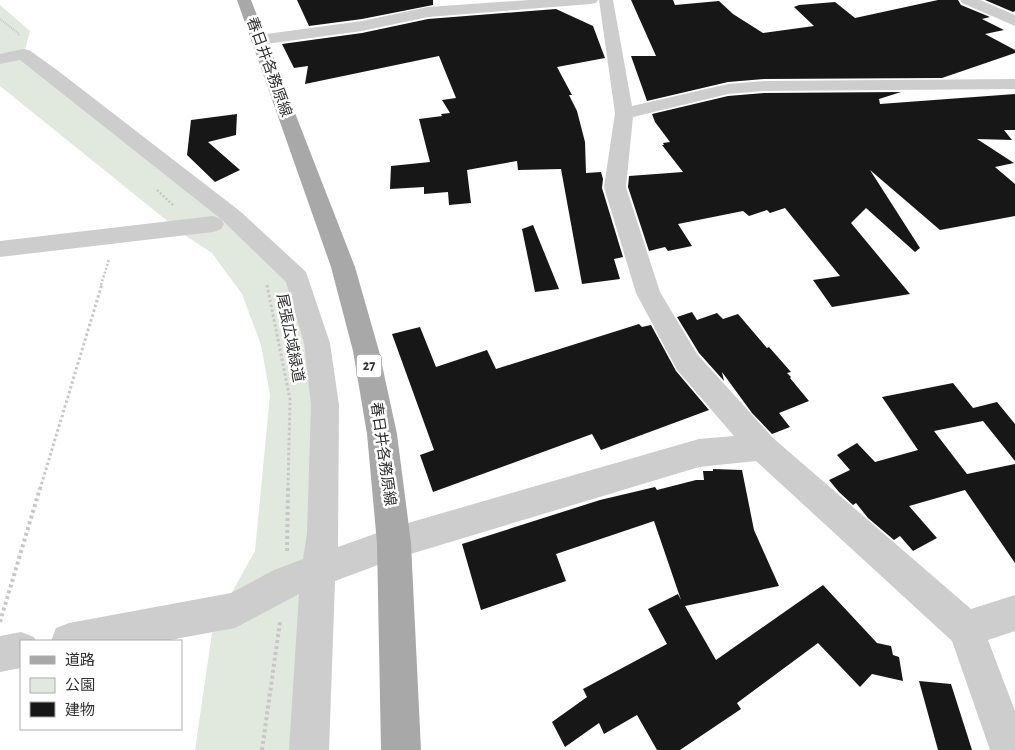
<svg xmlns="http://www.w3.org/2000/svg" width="1015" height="750" viewBox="0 0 1015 750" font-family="'Alegreya Sans','Noto Sans JP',sans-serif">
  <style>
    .green { fill: #e1e8dd }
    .building { fill: #171717 }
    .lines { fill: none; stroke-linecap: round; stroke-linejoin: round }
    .path-far3 { stroke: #c7c7c7; stroke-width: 2; stroke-dasharray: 1 1; stroke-linecap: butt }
    .path-far2 { stroke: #c7c7c7; stroke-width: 2.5; stroke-dasharray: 2 2; stroke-linecap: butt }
    .path-far1 { stroke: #c7c7c7; stroke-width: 3; stroke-dasharray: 2.5 2.5; stroke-linecap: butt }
    .path { stroke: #c7c7c7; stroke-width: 4; stroke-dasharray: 3 3; stroke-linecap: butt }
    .minor { fill: #cdcdcd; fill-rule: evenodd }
    .major { fill: #a8a8a8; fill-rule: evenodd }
    .labels { text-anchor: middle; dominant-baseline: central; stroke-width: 5; stroke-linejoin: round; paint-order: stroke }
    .shield { fill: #fff; stroke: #6e6e6e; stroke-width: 1 }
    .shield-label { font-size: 14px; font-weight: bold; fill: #303030 }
    .street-label { font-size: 15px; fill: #303030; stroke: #fff }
  </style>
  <rect width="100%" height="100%" fill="#fff"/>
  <!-- green -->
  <path class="green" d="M 0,5 L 30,31 L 23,58 L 220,214 L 278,269 L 290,286 L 298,305 L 315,406 L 298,750 L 195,750 L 213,626 L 255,551 L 270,395 L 261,345 L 242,294 L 212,253 L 186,236 L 0,86 Z"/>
  <!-- building -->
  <g class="building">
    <path d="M 297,0 L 433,0 L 433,5 L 362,19 L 309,26 Z"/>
    <path d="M 631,0 L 673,0 L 675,5 L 719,1 L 733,14 L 763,33 L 814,26 L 794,7 L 799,5 L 835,2 L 855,18 L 938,0 L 958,0 L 961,5 L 990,17 L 982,19 L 1004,30 L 985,34 L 1015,50 L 1015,53 L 942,78 L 764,79 L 728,82 L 647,101 L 631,56 L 656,56 Z"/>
    <path d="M 985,0 L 1015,0 L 1015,11 L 1013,12 Z"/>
    <path d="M 556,9 L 593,26 L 605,58 L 557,67 L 572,95 L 569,95 L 577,111 L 585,142 L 586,173 L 601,172 L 603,179 L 602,188 L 623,257 L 614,259 L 620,279 L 582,284 L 561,169 L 518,170 L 517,161 L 467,170 L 471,203 L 449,205 L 448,192 L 424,194 L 424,187 L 390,189 L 391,166 L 430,162 L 419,119 L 442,116 L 441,114 L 450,113 L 442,100 L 456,98 L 439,56 L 305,84 L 308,66 L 294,68 L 282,44 L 362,33 L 428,19 Z"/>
    <path d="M 901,92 L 879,99 L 880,104 L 1015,94 L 1015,130 L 1004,130 L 1012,140 L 977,139 L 1014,163 L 995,167 L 1015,184 L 1015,216 L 940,230 L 870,170 L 920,248 L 915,252 L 866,208 L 851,223 L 910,294 L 832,307 L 813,280 L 840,276 L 785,208 L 770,213 L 767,210 L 749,216 L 743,211 L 678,224 L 692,246 L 668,251 L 665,247 L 649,251 L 628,187 L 629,176 L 683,172 L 662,145 L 664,145 L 663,143 L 670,142 L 655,122 L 652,114 L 728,96 L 764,93 Z"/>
    <path d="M 237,114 L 236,135 L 208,142 L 240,170 L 215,182 L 187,155 L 191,120 Z"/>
    <path d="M 533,225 L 559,289 L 535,292 L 522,229 Z"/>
    <path d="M 692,312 L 697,320 L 717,313 L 723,319 L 738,314 L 767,348 L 769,347 L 791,372 L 787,373 L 791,377 L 790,378 L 809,401 L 779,413 L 790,427 L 772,434 L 752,413 L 722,372 L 724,381 L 699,353 L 677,317 Z"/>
    <path d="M 639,324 L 642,327 L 651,325 L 676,371 L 709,410 L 601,450 L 592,434 L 433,492 L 420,455 L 434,450 L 392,334 L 420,327 L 436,367 L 487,350 L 496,369 Z"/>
    <path d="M 953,383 L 973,408 L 997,402 L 1015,424 L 1015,461 L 983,421 L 934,431 L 967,474 L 1015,464 L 1015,563 L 965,490 L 909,506 L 937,538 L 913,551 L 900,536 L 894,540 L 868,518 L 856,503 L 853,505 L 839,492 L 829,480 L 850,470 L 837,455 L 857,443 L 875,462 L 918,450 L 882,397 Z"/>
    <path d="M 713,469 L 742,470 L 754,530 L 779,586 L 685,606 L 716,660 L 823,585 L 877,643 L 891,646 L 893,655 L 899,657 L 903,681 L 872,674 L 860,687 L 818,643 L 737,703 L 741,709 L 680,750 L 657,750 L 637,715 L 604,734 L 599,723 L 565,747 L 552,722 L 587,697 L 583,689 L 667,644 L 648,609 L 678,594 L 681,600 L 654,521 L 556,554 L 566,581 L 481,610 L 462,544 L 600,500 L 655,487 L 657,490 L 696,480 L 704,480 L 703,471 L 713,471 Z"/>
    <path d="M 919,681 L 951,684 L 972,750 L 938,750 Z"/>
  </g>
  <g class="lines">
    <!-- path-far3 -->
    <path class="path-far3" d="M 0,19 L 18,33 L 19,36"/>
    <!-- path-far2 -->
    <g class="path-far2">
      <path d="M 157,190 L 174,206"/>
      <path d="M 101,285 L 109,259"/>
    </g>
    <!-- path-far1 -->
    <g class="path-far1">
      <path d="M 267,285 L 290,399 L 288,489"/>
      <path d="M 40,489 L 102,284"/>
    </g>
    <!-- path -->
    <g class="path">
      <path d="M 287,551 L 288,488"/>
      <path d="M 0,622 L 40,488"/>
      <path d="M 262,750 L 280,622"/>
    </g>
    <!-- minor -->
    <g class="minor">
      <path d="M 529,0 L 598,0 L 596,3 L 591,4 L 428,17 L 362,31 L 259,45 L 253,43 L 251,40 L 253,37 L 259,35 L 362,21 L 428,7 Z"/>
      <path d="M 599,0 L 613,0 L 632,106 L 728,84 L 764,81 L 1015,79 L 1015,89 L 764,91 L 728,94 L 633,117 L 626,187 L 660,292 L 697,354 L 773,438 L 971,609 L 1015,595 L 1015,631 L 988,640 L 1015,711 L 1015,750 L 990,750 L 952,641 L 756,461 L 699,467 L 394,559 L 335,581 L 329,750 L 289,750 L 299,594 L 235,628 L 164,641 L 51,641 L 56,628 L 69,623 L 231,593 L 274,570 L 303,559 L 307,533 L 311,405 L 304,343 L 286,282 L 221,219 L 224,224 L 221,229 L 213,232 L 0,257 L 0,241 L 213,216 L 221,219 L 20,60 L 0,64 L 0,54 L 23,49 L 29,50 L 57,70 L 241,212 L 306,272 L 330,343 L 339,405 L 338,547 L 394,527 L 699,439 L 734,436 L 677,370 L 636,293 L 604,187 L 615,113 Z"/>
      <path d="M 960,0 L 980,0 L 1015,15 L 1015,26 L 962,3 Z"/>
      <path d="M 21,632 L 34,637 L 36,641 L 21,641 L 21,668 L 0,672 L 0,636 Z"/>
    </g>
    <!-- major -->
    <path class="major" d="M 237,0 L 251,0 L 355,267 L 379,351 L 397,434 L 411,543 L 421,750 L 381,750 L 377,543 L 367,434 L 353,351 L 331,267 Z"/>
  </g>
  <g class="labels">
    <!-- shield labels -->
    <rect class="shield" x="356.5" y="354.5" width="25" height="23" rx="4"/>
    <g class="shield-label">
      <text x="369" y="366">27</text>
    </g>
    <!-- street labels -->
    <g class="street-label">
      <text transform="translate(269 67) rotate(70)">春日井各務原線</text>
      <text transform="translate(290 338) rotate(79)">尾張広域緑道</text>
      <text transform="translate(383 454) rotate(82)">春日井各務原線</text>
    </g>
  </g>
  <!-- legend -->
  <rect x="20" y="640" width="162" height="90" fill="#ffffff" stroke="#acacac"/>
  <rect x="30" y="656" width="25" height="8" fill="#a8a8a8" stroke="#acacac"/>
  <text x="65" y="665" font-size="15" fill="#303030">道路</text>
  <rect x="30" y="678" width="25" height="15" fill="#e1e8dd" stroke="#acacac"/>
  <text x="65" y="690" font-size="15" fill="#303030">公園</text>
  <rect x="30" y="702" width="25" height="15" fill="#171717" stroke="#acacac"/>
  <text x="65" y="715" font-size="15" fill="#303030">建物</text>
</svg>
